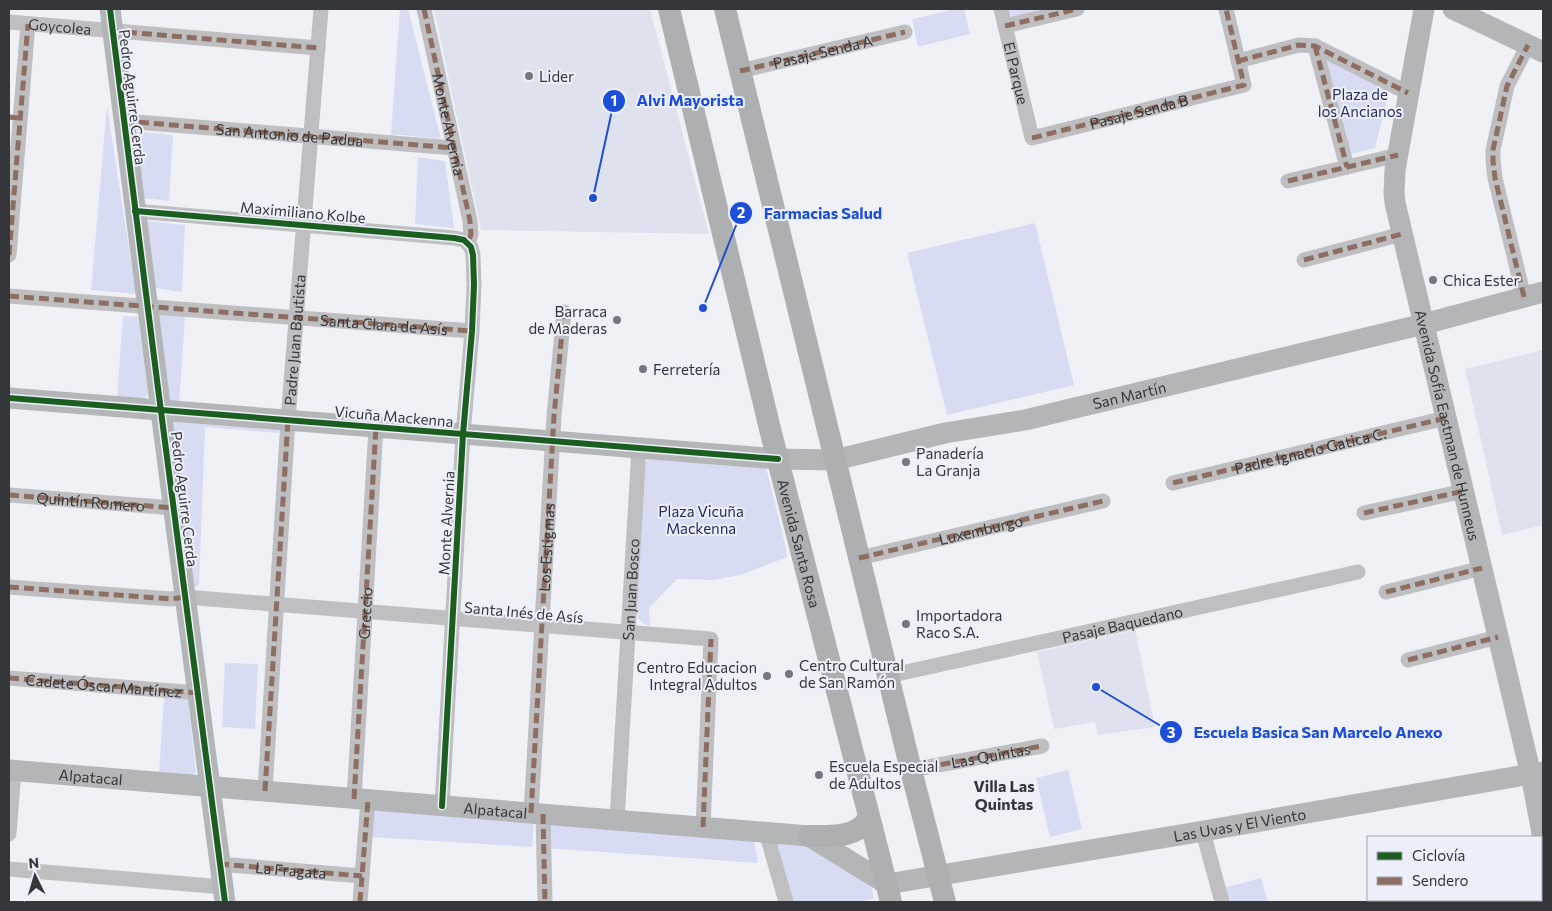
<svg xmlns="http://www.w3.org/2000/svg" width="1552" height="911" viewBox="0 0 1552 911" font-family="Commissioner,sans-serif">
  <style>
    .built { fill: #dfe2ee }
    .green { fill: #d7dcf3 }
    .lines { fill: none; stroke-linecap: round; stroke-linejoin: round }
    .street { stroke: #bfbfc1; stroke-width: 15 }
    .secondary { stroke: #b4b5b7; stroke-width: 21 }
    .primary { stroke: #aeafb1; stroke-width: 22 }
    .quiet { stroke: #8d6e63; stroke-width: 5; stroke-dasharray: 10 5; stroke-linecap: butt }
    .cycleway-casing { stroke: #edf0fa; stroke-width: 9 }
    .cycleway { stroke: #1b5e20; stroke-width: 6 }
    .poi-dot { fill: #76777c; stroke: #edf0fa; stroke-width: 2 }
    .labels { text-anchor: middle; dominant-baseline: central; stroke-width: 4; stroke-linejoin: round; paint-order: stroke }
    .street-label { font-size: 15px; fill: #35363a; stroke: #edf0fa }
    .poi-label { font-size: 15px; fill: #35363a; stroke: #edf0fa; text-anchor: start }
    .park-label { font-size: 15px; fill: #262c5e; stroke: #edf0fa }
    .neighbourhood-label { font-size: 16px; font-weight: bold; fill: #35363a; stroke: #edf0fa }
    .leader { fill: none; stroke: #1d4ed8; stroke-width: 2 }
    .callout-dot { fill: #1d4ed8; stroke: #edf0fa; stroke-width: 2 }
    .mark-label { font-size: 15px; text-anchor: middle; font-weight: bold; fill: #fff }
    .callout-label { font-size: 16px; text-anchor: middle; font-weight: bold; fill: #1d4ed8; stroke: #edf0fa; stroke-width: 4; stroke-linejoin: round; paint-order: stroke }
  </style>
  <rect width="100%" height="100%" fill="#f0f1f7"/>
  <!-- built -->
  <g class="built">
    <path d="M 434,9 L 650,9 L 709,234 L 481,230 Z"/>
    <path d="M 1543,350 L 1543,525 L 1502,535 L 1465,369 Z"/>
    <path d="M 1135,630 L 1155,727 L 1098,735 L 1095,722 L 1054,729 L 1037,652 Z"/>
  </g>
  <!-- green -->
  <g class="green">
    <path d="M 400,9 L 408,9 L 441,139 L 391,134 Z"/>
    <path d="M 955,9 L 964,9 L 970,34 L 918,47 L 912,19 Z"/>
    <path d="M 1009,9 L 1036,9 L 1039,19 L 1013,25 Z"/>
    <path d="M 1320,54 L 1390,88 L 1375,148 L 1348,155 Z"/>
    <path d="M 107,106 L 136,294 L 91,290 Z"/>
    <path d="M 133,131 L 173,135 L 169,201 L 142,198 Z"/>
    <path d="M 418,157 L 445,161 L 454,228 L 415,224 Z"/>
    <path d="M 146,221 L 185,225 L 182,292 L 155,288 Z"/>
    <path d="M 1035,223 L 1074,385 L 947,415 L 907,253 Z"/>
    <path d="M 155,314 L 185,316 L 179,403 L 168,402 Z"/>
    <path d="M 123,316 L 138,317 L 148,394 L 142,400 L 117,398 Z"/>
    <path d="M 171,416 L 279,426 L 279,433 L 205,427 L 199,586 L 190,588 Z"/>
    <path d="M 648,459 L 766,467 L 785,544 L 787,557 L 741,575 L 714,580 L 677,579 L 649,608 L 650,626 C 641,623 638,621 637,611 L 641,469 Z"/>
    <path d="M 225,663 L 258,664 L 255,729 L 222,727 Z"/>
    <path d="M 164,698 L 188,700 L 196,772 L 191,778 L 159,774 Z"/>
    <path d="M 1068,770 L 1082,829 L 1050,837 L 1036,778 Z"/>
    <path d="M 372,810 L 534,820 L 532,847 L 370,837 Z"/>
    <path d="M 543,823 L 754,839 L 758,863 L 546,848 Z"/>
    <path d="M 776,844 L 810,844 L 870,880 L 874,898 L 861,902 L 790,902 Z"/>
    <path d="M 1261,878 L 1268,902 L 1227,902 L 1223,888 Z"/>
  </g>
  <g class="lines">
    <!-- street -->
    <g class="street">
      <path id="s1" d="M 424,9 L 470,221 L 471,234 L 468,244"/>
      <path id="s2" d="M 1001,9 L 1032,138 L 1244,85 L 1226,9"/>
      <path id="s3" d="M 9,22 L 318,48"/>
      <path d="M 1005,26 L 1077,9"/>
      <path d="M 1315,46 L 1347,167"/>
      <path d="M 1238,61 L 1299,45 L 1315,46 L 1408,93"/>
      <path d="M 740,71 L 905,32"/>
      <path d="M 124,121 L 454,148"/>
      <path d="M 1288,181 L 1398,155"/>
      <path d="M 135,211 L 454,238 L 464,240 L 471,247 L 473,255 L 474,285 L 472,331 L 463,434 L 442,806"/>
      <path d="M 9,255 L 28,24"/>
      <path d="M 1304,260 L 1402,234"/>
      <path d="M 9,296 L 472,331"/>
      <path d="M 1524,297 L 1495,178 L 1493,161 L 1493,150 L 1507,86 L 1528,45"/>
      <path id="s4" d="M 1173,483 L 1446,418"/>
      <path d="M 9,495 L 174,508"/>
      <path d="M 1364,513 L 1464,491"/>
      <path d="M 859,558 L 1103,501"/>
      <path d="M 9,587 L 171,599 L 185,597 L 711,639 L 703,827"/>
      <path d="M 1386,592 L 1482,568"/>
      <path d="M 1408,660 L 1498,637"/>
      <path id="s5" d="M 888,676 L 1358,572"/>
      <path d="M 9,678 L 198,693"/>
      <path d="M 911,770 L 1042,746"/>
      <path id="s6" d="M 265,791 L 288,420 L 321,9"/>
      <path d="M 354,799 L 376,427"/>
      <path id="s7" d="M 531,813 L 554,416 L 564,312"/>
      <path d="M 543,814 L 545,902"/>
      <path id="s8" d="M 617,820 L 639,448"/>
      <path d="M 766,832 L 786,902"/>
      <path d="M 1203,832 L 1222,902"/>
      <path d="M 9,834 L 14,771"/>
      <path d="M 219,864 L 362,876"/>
      <path d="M 9,869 L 223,887"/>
      <path d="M 360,902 L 368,800"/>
    </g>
    <!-- secondary -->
    <g class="secondary">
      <path d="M 110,9 L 159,396 L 225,902"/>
      <path id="s9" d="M 1424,9 L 1395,170 L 1394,193 L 1395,203 L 1531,775 L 1543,838"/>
      <path d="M 1453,9 L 1543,52"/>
      <path id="s10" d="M 9,398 L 778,459 L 835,460 L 945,433 L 1025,420 L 1424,324 L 1543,292"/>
      <path id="s11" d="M 9,770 L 809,836 L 887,884 L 1192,833 L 1543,772"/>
    </g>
    <!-- primary -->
    <g class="primary">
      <path id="s12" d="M 669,9 L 770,429 L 891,902"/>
      <path d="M 725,9 L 911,770 L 945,902"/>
      <path d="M 809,836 C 824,836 848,838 861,827 C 864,825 866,821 869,818"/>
    </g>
    <!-- quiet -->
    <g class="quiet">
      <path d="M 424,9 L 470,221 L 471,234 L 468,244"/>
      <path d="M 1005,26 L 1077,9"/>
      <path d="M 112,31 L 318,48"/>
      <path d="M 1315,46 L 1347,167"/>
      <path d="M 1238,61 L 1299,45 L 1315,46 L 1408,93"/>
      <path id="s13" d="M 740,71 L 905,32"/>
      <path d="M 9,117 L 20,118"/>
      <path id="s14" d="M 124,121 L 454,148"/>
      <path id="s15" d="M 1032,138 L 1244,85 L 1226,9"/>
      <path d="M 1288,181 L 1398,155"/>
      <path d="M 9,255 L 28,24"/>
      <path d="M 1304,260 L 1402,234"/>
      <path id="s16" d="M 9,296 L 472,331"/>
      <path d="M 1524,297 L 1495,178 L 1493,161 L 1493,150 L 1507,86 L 1528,45"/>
      <path d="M 1173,483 L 1446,418"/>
      <path id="s17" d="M 9,495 L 174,508"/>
      <path d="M 1364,513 L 1464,491"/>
      <path id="s18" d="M 859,558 L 1103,501"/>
      <path d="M 9,587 L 171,599 L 185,597"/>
      <path d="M 1386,592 L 1482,568"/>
      <path d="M 1408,660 L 1498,637"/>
      <path id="s19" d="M 9,678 L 198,693"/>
      <path id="s20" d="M 911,770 L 1042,746"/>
      <path d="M 265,791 L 288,420"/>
      <path id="s21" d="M 354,799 L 376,427"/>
      <path d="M 531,813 L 554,416 L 564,312"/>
      <path d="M 543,814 L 545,902"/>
      <path d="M 703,827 L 711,639"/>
      <path id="s22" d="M 219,864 L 362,876"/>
      <path d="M 360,902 L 368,800"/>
    </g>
    <defs>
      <g id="cycleway">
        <path d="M 110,9 L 159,396 L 225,902"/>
        <path d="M 135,211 L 454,238 L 464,240 L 471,247 L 473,255 L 474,285 L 472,331 L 463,434 L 442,806"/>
        <path d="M 9,398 L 778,459"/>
      </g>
    </defs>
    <!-- cycleway casing -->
    <use href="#cycleway" class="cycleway-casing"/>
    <!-- cycleway -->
    <use href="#cycleway" class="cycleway"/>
  </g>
  <!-- markers -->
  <g class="poi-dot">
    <circle cx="529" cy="76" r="5"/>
    <circle cx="1433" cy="280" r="5"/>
    <circle cx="617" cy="320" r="5"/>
    <circle cx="643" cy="369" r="5"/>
    <circle cx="906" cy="462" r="5"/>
    <circle cx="906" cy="624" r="5"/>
    <circle cx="789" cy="674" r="5"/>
    <circle cx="767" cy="676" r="5"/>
    <circle cx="819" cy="775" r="5"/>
  </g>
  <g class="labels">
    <!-- street labels -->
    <g class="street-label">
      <text stroke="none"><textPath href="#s3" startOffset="51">Goycolea</textPath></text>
      <text stroke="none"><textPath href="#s13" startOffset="85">Pasaje Senda A</textPath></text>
      <text stroke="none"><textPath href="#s2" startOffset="66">El Parque</textPath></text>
      <text transform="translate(133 97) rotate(83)">Pedro Aguirre Cerda</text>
      <text stroke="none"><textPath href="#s15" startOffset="110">Pasaje Senda B</textPath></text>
      <text stroke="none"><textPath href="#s1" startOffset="118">Monte Alvernia</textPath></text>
      <text stroke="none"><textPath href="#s14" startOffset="166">San Antonio de Padua</textPath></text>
      <text transform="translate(303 212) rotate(5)">Maximiliano Kolbe</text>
      <text stroke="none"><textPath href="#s16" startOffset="376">Santa Clara de Asís</textPath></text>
      <text stroke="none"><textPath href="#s6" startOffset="452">Padre Juan Bautista</textPath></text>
      <text stroke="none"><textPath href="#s10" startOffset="1130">San Martín</textPath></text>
      <text transform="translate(394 416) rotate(5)">Vicuña Mackenna</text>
      <text stroke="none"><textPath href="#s9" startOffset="425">Avenida Sofía Eastman de Hunneus</textPath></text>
      <text stroke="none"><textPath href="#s4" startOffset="141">Padre Ignacio Gatica C.</textPath></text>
      <text transform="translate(185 499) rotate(83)">Pedro Aguirre Cerda</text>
      <text stroke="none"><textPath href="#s17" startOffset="82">Quintín Romero</textPath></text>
      <text transform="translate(446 523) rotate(-87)">Monte Alvernia</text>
      <text stroke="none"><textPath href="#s18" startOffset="125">Luxemburgo</textPath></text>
      <text stroke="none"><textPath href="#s12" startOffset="550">Avenida Santa Rosa</textPath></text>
      <text stroke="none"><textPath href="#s7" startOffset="266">Los Estigmas</textPath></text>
      <text stroke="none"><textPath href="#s8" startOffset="231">San Juan Bosco</textPath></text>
      <text transform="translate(524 612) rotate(5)">Santa Inés de Asís</text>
      <text stroke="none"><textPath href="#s21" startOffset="186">Greccio</textPath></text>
      <text stroke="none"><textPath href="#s5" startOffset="240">Pasaje Baquedano</textPath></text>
      <text stroke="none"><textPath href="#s19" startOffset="95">Cadete Óscar Martínez</textPath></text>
      <text stroke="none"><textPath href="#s20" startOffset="81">Las Quintas</textPath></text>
      <text stroke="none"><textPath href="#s11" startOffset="82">Alpatacal</textPath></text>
      <text stroke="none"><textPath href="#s11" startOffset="488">Alpatacal</textPath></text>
      <text stroke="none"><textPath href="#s11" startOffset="1252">Las Uvas y El Viento</textPath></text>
      <text stroke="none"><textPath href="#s22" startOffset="72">La Fragata</textPath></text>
    </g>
    <!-- poi labels -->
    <g class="poi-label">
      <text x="539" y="76">Lider</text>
      <text x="1443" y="280">Chica Ester</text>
      <text x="607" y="311" text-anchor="end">Barraca<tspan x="607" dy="17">de Maderas</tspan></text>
      <text x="653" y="369">Ferretería</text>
      <text x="916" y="453">Panadería<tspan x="916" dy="17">La Granja</tspan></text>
      <text x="916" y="615">Importadora<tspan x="916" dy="17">Raco S.A.</tspan></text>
      <text x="799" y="665">Centro Cultural<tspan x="799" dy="17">de San Ramón</tspan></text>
      <text x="757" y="667" text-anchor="end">Centro Educacion<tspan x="757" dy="17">Integral Adultos</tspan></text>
      <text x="829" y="766">Escuela Especial<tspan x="829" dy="17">de Adultos</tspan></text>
    </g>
    <!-- park labels -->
    <g class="park-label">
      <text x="1360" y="94">Plaza de<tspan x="1360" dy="17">los Ancianos</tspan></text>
      <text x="701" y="511">Plaza Vicuña<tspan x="701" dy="17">Mackenna</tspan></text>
    </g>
    <!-- neighbourhood labels -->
    <g class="neighbourhood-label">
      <text x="1004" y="785">Villa Las<tspan x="1004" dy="18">Quintas</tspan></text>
    </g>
  </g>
  <!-- callouts -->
  <path class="leader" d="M593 198L614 101M703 308L741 213M1096 687L1171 732"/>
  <g class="callout-dot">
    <circle cx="593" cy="198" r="5"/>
    <circle cx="703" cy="308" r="5"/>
    <circle cx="1096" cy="687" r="5"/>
    <circle cx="614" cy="101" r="12"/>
    <circle cx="741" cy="213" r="12"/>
    <circle cx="1171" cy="732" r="12"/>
  </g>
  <g class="mark-label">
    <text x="614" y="106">1</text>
    <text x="741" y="218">2</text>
    <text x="1171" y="738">3</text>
  </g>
  <g class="callout-label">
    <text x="690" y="106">Alvi Mayorista</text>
    <text x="823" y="219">Farmacias Salud</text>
    <text x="1318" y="738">Escuela Basica San Marcelo Anexo</text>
  </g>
  <!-- border -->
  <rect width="1552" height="911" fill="none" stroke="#35363a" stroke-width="20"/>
  <!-- legend -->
  <rect x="1367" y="836" width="175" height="65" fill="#edf0fa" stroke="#a3a6ad"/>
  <rect x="1377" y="852" width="25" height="8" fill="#1b5e20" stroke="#a3a6ad"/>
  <text x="1412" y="861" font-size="15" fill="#35363a">Ciclovía</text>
  <rect x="1377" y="877" width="25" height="8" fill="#8d6e63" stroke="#a3a6ad"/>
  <text x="1412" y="886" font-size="15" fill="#35363a">Sendero</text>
  <!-- north arrow -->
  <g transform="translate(35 876) rotate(355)" stroke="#edf0fa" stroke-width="4" paint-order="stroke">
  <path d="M0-4L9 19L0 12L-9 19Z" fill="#35363a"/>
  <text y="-8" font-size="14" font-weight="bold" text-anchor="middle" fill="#35363a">N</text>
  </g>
</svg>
